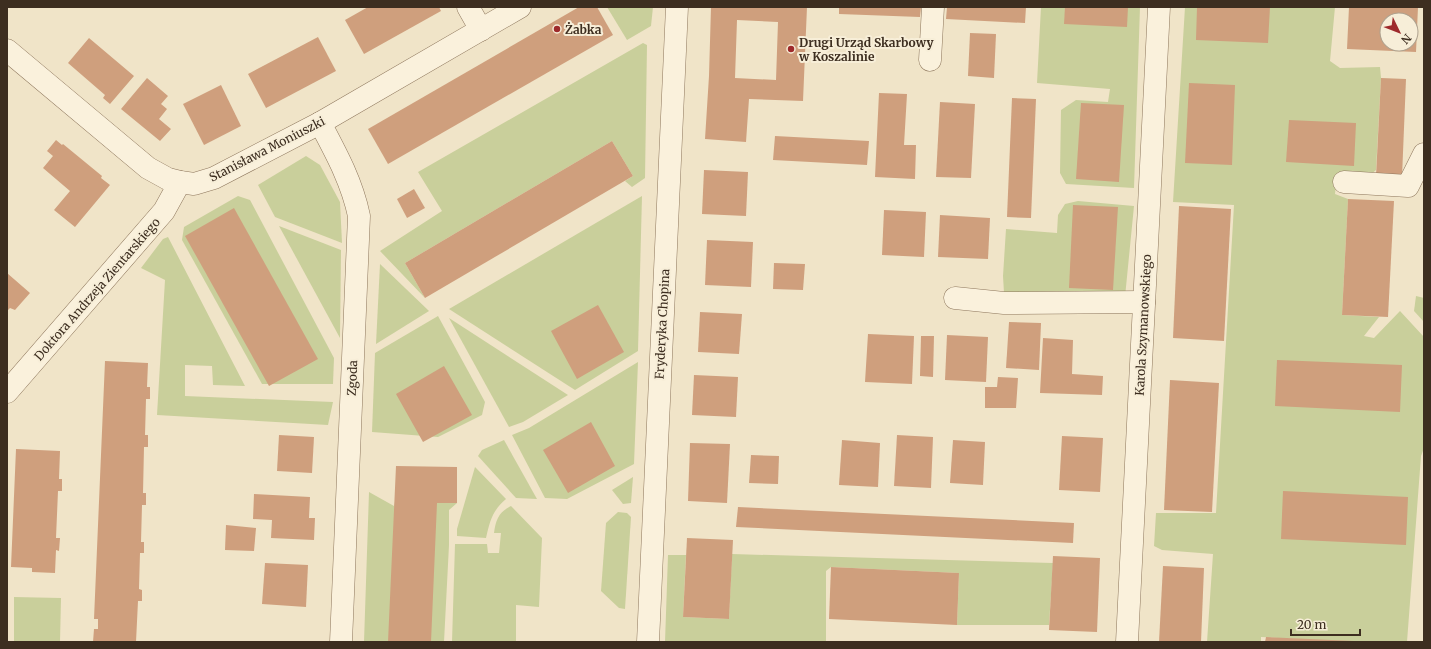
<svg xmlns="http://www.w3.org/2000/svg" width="1431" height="649" viewBox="0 0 1431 649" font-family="Merriweather,serif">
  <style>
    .green { fill: #c9cf9b }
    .building { fill: #cf9f7d; fill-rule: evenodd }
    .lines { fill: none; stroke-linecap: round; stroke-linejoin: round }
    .minor-casing { stroke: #8d765c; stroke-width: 23 }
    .minor { stroke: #faf1dc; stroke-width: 22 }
    .poi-dot { fill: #9e2a2b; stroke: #f7eed8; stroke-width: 1.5 }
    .labels { text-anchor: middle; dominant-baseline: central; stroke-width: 4; stroke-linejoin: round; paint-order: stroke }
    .poi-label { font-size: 12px; font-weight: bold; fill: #3d2e20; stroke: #f7eed8; text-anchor: start }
    .street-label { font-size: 12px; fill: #3d2e20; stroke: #f7eed8 }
  </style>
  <rect width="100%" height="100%" fill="#f0e4c8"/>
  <!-- green -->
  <g class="green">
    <path d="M 607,7 L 653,7 L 651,26 L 627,40 Z"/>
    <path d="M 1041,7 L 1140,7 L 1134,188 L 1066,184 L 1060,173 L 1061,110 L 1076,100 L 1108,102 L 1110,89 L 1037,83 Z"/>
    <path d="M 1185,7 L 1335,7 L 1330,61 L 1340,68 L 1380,67 L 1381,78 L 1376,170 L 1369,176 L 1337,175 L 1335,194 L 1348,199 L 1342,315 L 1379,317 L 1364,336 L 1374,338 L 1400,311 L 1424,337 L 1424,448 L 1421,456 L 1407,642 L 1350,642 L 1261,637 L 1261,642 L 1207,642 L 1213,554 L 1162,550 L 1154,546 L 1156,513 L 1216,513 L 1234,205 L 1173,202 Z"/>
    <path d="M 643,43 L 647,45 L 645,178 L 632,187 L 625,181 L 633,176 L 612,141 L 405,263 L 425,298 L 380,251 L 442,211 L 418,172 Z"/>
    <path d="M 306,156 L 320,165 L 340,202 L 342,243 L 275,217 L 258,185 Z"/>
    <path d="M 238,196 L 250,200 L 334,358 L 333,384 L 262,384 L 182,240 L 184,227 Z"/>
    <path d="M 642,196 L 638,351 L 575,390 L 449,309 Z"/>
    <path d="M 1078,201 L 1134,206 L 1125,297 L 1004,293 L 1003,276 L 1006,229 L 1057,233 L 1058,215 L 1065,204 Z"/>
    <path d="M 279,226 L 341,250 L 340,338 Z"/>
    <path d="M 168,237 L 245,386 L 213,385 L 212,366 L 185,365 L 185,396 L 333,402 L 328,425 L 157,415 L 165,280 L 141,268 L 163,239 Z"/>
    <path d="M 380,264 L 429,311 L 376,344 Z"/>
    <path d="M 1416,296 L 1424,298 L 1424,322 L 1414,311 Z"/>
    <path d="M 438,316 L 485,402 L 482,415 L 438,437 L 372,432 L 375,353 Z"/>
    <path d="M 449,318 L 568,395 L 523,422 L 509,427 Z"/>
    <path d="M 638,362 L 634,464 L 567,499 L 545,498 L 512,435 L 529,428 Z"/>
    <path d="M 504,440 L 537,499 L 516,498 L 478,456 L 482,450 Z"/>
    <path d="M 475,467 L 506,499 C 492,511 490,521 486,538 L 457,536 L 457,529 Z"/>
    <path d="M 633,477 L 631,503 L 623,504 L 612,490 Z"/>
    <path d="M 369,492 L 394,506 L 395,502 L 457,503 L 449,510 L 449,545 L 444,642 L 364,642 Z"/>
    <path d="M 511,506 L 542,538 L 539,607 L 516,605 L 516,642 L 452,642 L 455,544 L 487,544 L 488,553 L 499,553 L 501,533 L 494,533 C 496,519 499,512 511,506 Z"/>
    <path d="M 618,512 L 627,513 L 631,517 L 625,609 L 619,608 L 601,591 L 606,523 Z"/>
    <path d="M 732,554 L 1053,563 L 1049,625 L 957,625 L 959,573 L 831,567 L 826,571 L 826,642 L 665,642 L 668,555 L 686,555 L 683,617 L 729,619 Z"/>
    <path d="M 14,597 L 61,598 L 60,642 L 14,641 Z"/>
  </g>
  <!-- building -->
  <g class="building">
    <path d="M 368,7 L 439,7 L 441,11 L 364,54 L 345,20 Z"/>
    <path d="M 579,7 L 597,7 L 613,35 L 388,164 L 368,129 Z"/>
    <path d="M 711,7 L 807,7 L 803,101 L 749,99 L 746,142 L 705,139 L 709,76 ZM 737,20 L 778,22 L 776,80 L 735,78 Z"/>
    <path d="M 839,7 L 921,7 L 920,17 L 839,14 Z"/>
    <path d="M 947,7 L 1026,7 L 1025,23 L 946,19 Z"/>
    <path d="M 1065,7 L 1128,7 L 1127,27 L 1064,24 Z"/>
    <path d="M 1197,7 L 1270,7 L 1268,43 L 1196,40 Z"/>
    <path d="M 1349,7 L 1418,7 L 1416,52 L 1347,49 ZM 1387,20 L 1411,20 L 1411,44 L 1387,44 Z"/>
    <path d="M 970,33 L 996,34 L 994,78 L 968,76 Z"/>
    <path d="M 318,37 L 336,71 L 266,108 L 248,74 Z"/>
    <path d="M 89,38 L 134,76 L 110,104 L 103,98 L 105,95 L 68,63 Z"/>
    <path d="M 147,78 L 168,96 L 161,104 L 167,109 L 159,119 L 171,129 L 160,141 L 121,109 Z"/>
    <path d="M 1381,78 L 1406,79 L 1402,177 L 1376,176 Z"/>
    <path d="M 1189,83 L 1235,85 L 1232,165 L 1185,163 Z"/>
    <path d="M 221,85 L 241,126 L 204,145 L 183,104 Z"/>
    <path d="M 879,93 L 907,94 L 904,145 L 916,145 L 915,179 L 875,177 Z"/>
    <path d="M 1012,98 L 1036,99 L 1031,218 L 1007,217 Z"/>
    <path d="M 940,102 L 975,104 L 971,178 L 936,177 Z"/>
    <path d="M 1081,103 L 1124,105 L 1119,182 L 1076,179 Z"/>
    <path d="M 1289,120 L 1356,123 L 1354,166 L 1286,162 Z"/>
    <path d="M 775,136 L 869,141 L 867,165 L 773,160 Z"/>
    <path d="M 56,140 L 62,145 L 63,144 L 102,176 L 101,178 L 110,185 L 75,227 L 54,210 L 70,191 L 43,168 L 53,156 L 47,151 Z"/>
    <path d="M 612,141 L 633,176 L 425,298 L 405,263 Z"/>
    <path d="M 704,170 L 748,172 L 746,216 L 702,214 Z"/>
    <path d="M 414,189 L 425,208 L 407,218 L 397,199 Z"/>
    <path d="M 1348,199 L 1394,201 L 1388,317 L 1342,315 Z"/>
    <path d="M 1073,205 L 1118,207 L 1113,290 L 1069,288 Z"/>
    <path d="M 1179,206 L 1231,209 L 1224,341 L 1173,338 Z"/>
    <path d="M 234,208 L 318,359 L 269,386 L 185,236 Z"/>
    <path d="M 884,210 L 926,212 L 924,257 L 882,255 Z"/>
    <path d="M 940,215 L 990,218 L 988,259 L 938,257 Z"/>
    <path d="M 707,240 L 753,242 L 751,287 L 705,285 Z"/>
    <path d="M 774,263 L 805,264 L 803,290 L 773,289 Z"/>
    <path d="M 7,273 L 30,293 L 15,310 L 10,308 L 7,311 Z"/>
    <path d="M 598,305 L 624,352 L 577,379 L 551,331 Z"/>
    <path d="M 700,312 L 742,314 L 739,354 L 698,352 Z"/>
    <path d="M 1009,322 L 1041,323 L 1039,370 L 1006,368 Z"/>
    <path d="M 868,334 L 914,336 L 912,384 L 865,382 Z"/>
    <path d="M 947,335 L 988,337 L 986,382 L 945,380 Z"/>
    <path d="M 921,336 L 934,336 L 933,377 L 920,376 Z"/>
    <path d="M 1043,338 L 1073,340 L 1072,374 L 1103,376 L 1102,395 L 1040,393 Z"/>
    <path d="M 1277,360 L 1402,365 L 1400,412 L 1275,406 Z"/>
    <path d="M 105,361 L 148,363 L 147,387 L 150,387 L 150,399 L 146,399 L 145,435 L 148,435 L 148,447 L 144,447 L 143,493 L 146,493 L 146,505 L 142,505 L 141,542 L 144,542 L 144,553 L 140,553 L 139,589 L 142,590 L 142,601 L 138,601 L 136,642 L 93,642 L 94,629 L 98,629 L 98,619 L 94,619 Z"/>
    <path d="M 444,366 L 472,415 L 423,442 L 396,394 Z"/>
    <path d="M 694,375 L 738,377 L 736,417 L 692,415 Z"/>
    <path d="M 998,377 L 1018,378 L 1016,408 L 985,408 L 985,387 L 997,387 Z"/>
    <path d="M 1170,380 L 1219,383 L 1212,512 L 1164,510 Z"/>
    <path d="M 591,422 L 615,466 L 568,493 L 543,450 Z"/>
    <path d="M 279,435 L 314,437 L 312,473 L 277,471 Z"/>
    <path d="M 897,435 L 933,437 L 931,488 L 894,486 Z"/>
    <path d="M 1062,436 L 1103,438 L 1100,492 L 1059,490 Z"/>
    <path d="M 842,440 L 880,443 L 878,487 L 839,485 Z"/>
    <path d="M 953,440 L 985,442 L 983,485 L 950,483 Z"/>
    <path d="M 690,443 L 730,444 L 727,503 L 688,501 Z"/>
    <path d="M 16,449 L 60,451 L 59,479 L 62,479 L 62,491 L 58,491 L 56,538 L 60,538 L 59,551 L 56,550 L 55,573 L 32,572 L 32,568 L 11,567 Z"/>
    <path d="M 751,455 L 779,456 L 778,484 L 749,483 Z"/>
    <path d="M 396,466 L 457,467 L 457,503 L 437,503 L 431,642 L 388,642 Z"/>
    <path d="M 1283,491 L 1408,497 L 1406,545 L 1281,539 Z"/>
    <path d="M 254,494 L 310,497 L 309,518 L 315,518 L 314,540 L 271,538 L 272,520 L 253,519 Z"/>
    <path d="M 738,507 L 1074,523 L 1073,543 L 736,527 Z"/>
    <path d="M 226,525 L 256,528 L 254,551 L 225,550 Z"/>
    <path d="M 687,538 L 733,540 L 729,619 L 683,617 Z"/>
    <path d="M 1053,556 L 1100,558 L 1097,632 L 1049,630 Z"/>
    <path d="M 265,563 L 308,565 L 306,607 L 262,604 Z"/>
    <path d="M 1163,566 L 1204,568 L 1201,642 L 1159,642 Z"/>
    <path d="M 831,567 L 959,573 L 957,625 L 829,619 Z"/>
    <path d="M 1266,637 L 1354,641 L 1354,642 L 1265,642 Z"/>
  </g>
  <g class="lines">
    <defs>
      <g id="minor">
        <path d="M 468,7 L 481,30"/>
        <path d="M 7,50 L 148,168 L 168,179 L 180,182 L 194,184 L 214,178 L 320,123 L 520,7"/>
        <path d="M 930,60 L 933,7"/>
        <path d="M 320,123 C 336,153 352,182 359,216 L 341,642"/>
        <path d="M 1344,182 L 1408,186 L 1424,154"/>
        <path d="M 955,298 L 1004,303 L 1144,302"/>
        <path d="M 7,392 L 164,211 L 180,182"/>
        <path d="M 648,642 L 677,7"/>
        <path d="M 1127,642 L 1159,7"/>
      </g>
    </defs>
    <!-- minor casing -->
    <use href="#minor" class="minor-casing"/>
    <!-- minor -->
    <use href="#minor" class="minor"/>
  </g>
  <!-- markers -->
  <g class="poi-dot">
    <circle cx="557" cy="29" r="4"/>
    <circle cx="791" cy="49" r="4"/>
  </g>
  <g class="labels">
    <!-- poi labels -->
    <g class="poi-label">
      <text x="565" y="29">Żabka</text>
      <text x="799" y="42">Drugi Urząd Skarbowy<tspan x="799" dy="14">w Koszalinie</tspan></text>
    </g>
    <!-- street labels -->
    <g class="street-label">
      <text transform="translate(267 149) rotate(-27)">Stanisława Moniuszki</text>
      <text transform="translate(97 289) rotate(-49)">Doktora Andrzeja Zientarskiego</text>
      <text transform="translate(662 324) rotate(-87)">Fryderyka Chopina</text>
      <text transform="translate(1143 325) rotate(-87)">Karola Szymanowskiego</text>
      <text transform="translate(352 378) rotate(-88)">Zgoda</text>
    </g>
  </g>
  <!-- border -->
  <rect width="1431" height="649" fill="none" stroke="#3d2e20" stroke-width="16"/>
  <!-- north arrow -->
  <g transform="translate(1399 32) rotate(133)"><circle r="19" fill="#f7eed8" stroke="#ada18e"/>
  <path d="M0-3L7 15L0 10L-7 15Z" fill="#9e2a2b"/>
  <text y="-6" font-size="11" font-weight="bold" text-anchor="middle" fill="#3d2e20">N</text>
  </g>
  <!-- scale -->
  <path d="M1291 629v6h69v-6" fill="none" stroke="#3d2e20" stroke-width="2"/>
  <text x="1297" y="629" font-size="12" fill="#3d2e20" stroke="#f7eed8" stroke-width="3" paint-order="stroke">20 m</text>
</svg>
